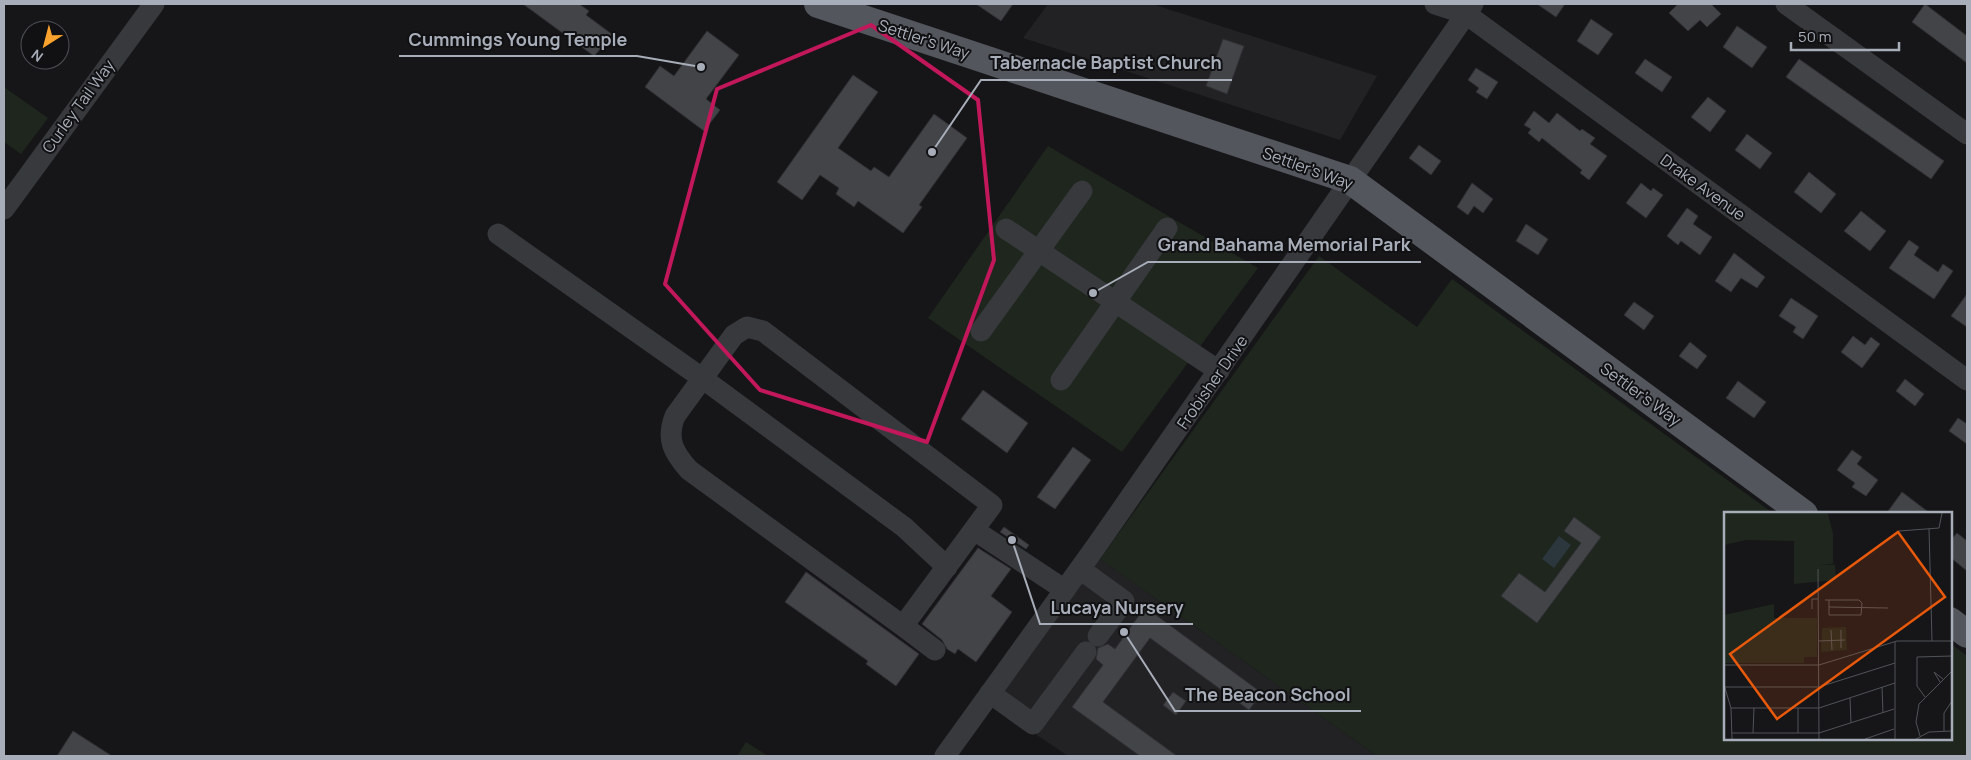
<svg xmlns="http://www.w3.org/2000/svg" width="1971" height="760" viewBox="0 0 1971 760" font-family="Manrope,sans-serif">
  <style>
    .built { fill: #222225 }
    .green { fill: #1e261e }
    .water { fill: #2c373d }
    .building { fill: #424448; stroke: #303034 }
    .lines { fill: none; stroke-linecap: round; stroke-linejoin: round }
    .minor { stroke: #37393d; stroke-width: 21 }
    .major { stroke: #53565d; stroke-width: 28 }
    .marked { fill: none; stroke: #c2185b; stroke-width: 4; stroke-linejoin: round }
    .labels { text-anchor: middle; dominant-baseline: central; stroke-width: 4; stroke-linejoin: round; paint-order: stroke }
    .street-label { font-size: 16px; fill: #a8aeb9; stroke: #111113 }
    .inset-road { fill: none; stroke: #505358; stroke-width: 1 }
    .view { fill: #e8590c; fill-opacity: 0.15; stroke: #e8590c; stroke-width: 2.5 }
    .inset-edge { fill: none; stroke: #a8aeb9; stroke-width: 2.5 }
    .leader { fill: none; stroke: #a8aeb9; stroke-width: 2 }
    .callout-dot { fill: #a8aeb9; stroke: #111113; stroke-width: 2 }
    .callout-label { font-size: 18px; text-anchor: middle; font-weight: bold; fill: #a8aeb9; stroke: #111113; stroke-width: 4; stroke-linejoin: round; paint-order: stroke }
  </style>
  <rect width="100%" height="100%" fill="#161618"/>
  <!-- built -->
  <g class="built">
    <path d="M 1048,4 L 1152,4 L 1377,76 L 1340,140 L 1023,38 Z"/>
    <path d="M 1099,558 L 1377,756 L 1068,756 L 992,705 Z"/>
  </g>
  <!-- green -->
  <g class="green">
    <path d="M 4,87 L 48,118 L 21,154 L 4,142 Z"/>
    <path d="M 1048,146 L 1258,268 L 1122,452 L 928,318 Z"/>
    <path d="M 1319,256 L 1417,327 L 1452,279 L 1774,514 L 1725,514 L 1725,739 L 1950,739 L 1950,643 L 1967,656 L 1967,756 L 1377,756 L 1100,559 Z"/>
    <path d="M 746,742 L 768,756 L 737,756 Z"/>
  </g>
  <!-- water -->
  <path class="water" d="M 1559,536 L 1571,545 L 1554,568 L 1542,559 Z"/>
  <!-- building -->
  <g class="building">
    <path d="M 523,4 L 579,4 L 589,11 L 586,15 L 613,35 L 594,56 Z"/>
    <path d="M 976,4 L 1013,4 L 1001,21 Z"/>
    <path d="M 1537,4 L 1565,4 L 1556,17 Z"/>
    <path d="M 1678,4 L 1711,4 L 1721,14 L 1707,27 L 1700,20 L 1688,31 L 1669,13 Z"/>
    <path d="M 1925,4 L 1967,36 L 1967,63 L 1912,22 Z"/>
    <path d="M 1591,19 L 1613,34 L 1598,55 L 1577,41 Z"/>
    <path d="M 1737,26 L 1767,47 L 1752,68 L 1723,47 Z"/>
    <path d="M 707,31 L 739,55 L 706,99 L 720,110 L 704,131 L 645,87 L 660,66 L 674,76 Z"/>
    <path d="M 1223,39 L 1244,46 L 1227,94 L 1206,86 Z"/>
    <path d="M 1645,59 L 1672,77 L 1662,92 L 1635,73 Z"/>
    <path d="M 1799,59 L 1944,161 L 1931,179 L 1786,77 Z"/>
    <path d="M 1476,68 L 1498,82 L 1487,99 L 1476,92 L 1479,88 L 1468,80 Z"/>
    <path d="M 853,75 L 878,92 L 838,148 L 871,171 L 874,167 L 889,177 L 934,114 L 967,138 L 919,205 L 922,207 L 903,233 L 858,201 L 854,207 L 836,194 L 839,188 L 820,175 L 802,200 L 777,182 Z"/>
    <path d="M 1708,97 L 1726,111 L 1710,132 L 1691,117 Z"/>
    <path d="M 1534,111 L 1549,123 L 1557,113 L 1580,131 L 1582,129 L 1595,138 L 1590,144 L 1607,156 L 1589,180 L 1580,173 L 1582,170 L 1542,138 L 1539,142 L 1528,133 L 1531,129 L 1524,125 Z"/>
    <path d="M 1747,134 L 1772,153 L 1760,169 L 1735,150 Z"/>
    <path d="M 1419,145 L 1441,161 L 1431,175 L 1409,158 Z"/>
    <path d="M 1809,172 L 1836,194 L 1821,213 L 1794,192 Z"/>
    <path d="M 1472,183 L 1493,199 L 1483,213 L 1474,206 L 1468,215 L 1457,207 Z"/>
    <path d="M 1641,183 L 1651,191 L 1653,188 L 1663,195 L 1646,218 L 1626,203 Z"/>
    <path d="M 1687,208 L 1698,216 L 1693,224 L 1712,237 L 1700,255 L 1681,241 L 1678,245 L 1667,236 Z"/>
    <path d="M 1861,211 L 1886,231 L 1870,251 L 1844,231 Z"/>
    <path d="M 1526,224 L 1548,239 L 1538,255 L 1516,241 Z"/>
    <path d="M 1909,240 L 1919,247 L 1914,255 L 1938,272 L 1943,264 L 1953,271 L 1934,299 L 1889,268 Z"/>
    <path d="M 1734,253 L 1765,277 L 1757,288 L 1741,278 L 1731,292 L 1715,281 Z"/>
    <path d="M 1967,294 L 1967,327 L 1951,316 Z"/>
    <path d="M 1791,298 L 1818,316 L 1803,339 L 1793,332 L 1796,327 L 1779,316 Z"/>
    <path d="M 1634,302 L 1654,316 L 1644,330 L 1624,315 Z"/>
    <path d="M 1853,336 L 1865,345 L 1871,337 L 1880,344 L 1862,368 L 1841,352 Z"/>
    <path d="M 1690,342 L 1707,356 L 1697,369 L 1679,356 Z"/>
    <path d="M 1905,379 L 1924,394 L 1915,406 L 1896,391 Z"/>
    <path d="M 1738,381 L 1766,402 L 1754,418 L 1726,398 Z"/>
    <path d="M 983,390 L 1028,423 L 1007,453 L 961,419 Z"/>
    <path d="M 1958,418 L 1967,424 L 1967,444 L 1949,431 Z"/>
    <path d="M 1073,447 L 1091,460 L 1055,509 L 1037,497 Z"/>
    <path d="M 1852,450 L 1862,457 L 1857,464 L 1878,480 L 1866,496 L 1852,487 L 1855,483 L 1837,470 Z"/>
    <path d="M 1902,492 L 1931,514 L 1886,514 Z"/>
    <path d="M 1574,517 L 1601,537 L 1537,623 L 1501,596 L 1519,573 L 1545,592 L 1581,543 L 1564,531 Z"/>
    <path d="M 1004,527 L 1029,545 L 1026,549 L 1000,532 Z"/>
    <path d="M 1957,533 L 1967,541 L 1967,571 L 1950,557 L 1950,541 Z"/>
    <path d="M 978,548 L 1011,569 L 991,596 L 1012,612 L 976,662 L 958,649 L 955,654 L 947,649 L 942,640 L 922,624 Z"/>
    <path d="M 806,572 L 919,654 L 896,686 L 866,664 L 868,661 L 785,602 Z"/>
    <path d="M 1145,607 L 1262,693 L 1249,710 L 1150,638 L 1103,702 L 1177,756 L 1140,756 L 1072,707 L 1103,665 L 1096,659 L 1098,648 L 1108,644 L 1115,649 Z"/>
    <path d="M 1173,692 L 1186,701 L 1176,715 L 1163,705 Z"/>
    <path d="M 73,731 L 112,756 L 57,756 Z"/>
  </g>
  <g class="lines">
    <!-- minor -->
    <g class="minor">
      <path d="M 1435,4 L 1466,14 L 1967,380"/>
      <path d="M 1786,4 L 1967,134"/>
      <path d="M 4,209 L 154,4"/>
      <path d="M 1006,229 L 1219,371"/>
      <path d="M 498,234 L 702,378 L 904,527 L 947,567"/>
      <path d="M 981,331 L 1082,191"/>
      <path d="M 1061,380 L 1167,228"/>
      <path d="M 974,530 L 1065,590"/>
      <path d="M 1080,569 L 1124,601 L 1098,636"/>
      <path d="M 903,626 L 992,505 L 763,331 L 747,327 L 734,335 L 675,416 C 666,439 673,452 689,470 L 903,626 L 935,650"/>
      <path d="M 990,693 L 1033,724 L 1086,652"/>
      <path d="M 945,756 L 1097,545 L 1473,4"/>
    </g>
    <!-- major -->
    <g class="major">
      <path d="M 818,4 L 1350,180 L 1804,514"/>
      <path d="M 1950,621 L 1967,634"/>
    </g>
  </g>
  <!-- marked area -->
  <path class="marked" d="M 871,25 L 978,100 L 994,260 L 927,442 L 760,390 L 665,284 L 717,89 Z"/>
  <g class="labels">
    <!-- street labels -->
    <g class="street-label">
      <text transform="translate(924 39) rotate(18)">Settler's Way</text>
      <text transform="translate(78 106) rotate(-54)">Curley Tail Way</text>
      <text transform="translate(1308 168) rotate(20)">Settler's Way</text>
      <text transform="translate(1703 187) rotate(36)">Drake Avenue</text>
      <text transform="translate(1212 382) rotate(-55)">Frobisher Drive</text>
      <text transform="translate(1641 394) rotate(36)">Settler's Way</text>
    </g>
  </g>
  <!-- overview -->
  <g transform="translate(1724 512)">
    <rect width="228" height="228" fill="#161618"/>
    <path d="M 0,1 L 104,1 L 109,22 L 109,52 L 95,52 L 111,53 L 112,68 L 70,72 L 70,29 L 22,28 L 0,33 ZM 50,92 L 50,106 L 93,106 L 93,145 L 80,145 L 80,151 L 0,151 L 0,103 ZM 122,115 L 123,138 L 97,140 L 98,116 Z" fill="#1e261e"/>
    <path class="inset-road" d="M 205,17 L 208,129M 175,19 L 215,16 L 218,1M 94,57 L 95,227M 101,88 L 135,88 L 138,91 L 137,103 L 105,103 L 105,88M 105,95 L 164,96M 88,97 L 88,87 L 94,87M 107,118 L 108,138M 117,118 L 117,136M 94,129 L 121,128M 0,153 L 95,153 L 173,129 L 228,129M 216,170 L 210,160 L 219,167M 0,173 L 7,196 L 8,227M 1,175 L 95,175 L 171,151M 158,175 L 159,201M 201,185 L 193,174 L 193,145 L 228,144M 126,186 L 127,211M 7,196 L 95,196 L 171,171M 74,196 L 74,221M 220,219 L 220,201 L 228,189M 8,221 L 95,221 L 170,197M 29,221 L 30,196M 196,224 L 192,210 L 195,192 L 228,159M 141,227 L 170,217M 171,227 L 171,130M 192,227 L 205,220 L 228,219"/>
    <path class="view" d="M 174,20 L 221,85 L 53,207 L 6,142 Z"/>
    <rect width="228" height="228" class="inset-edge"/>
  </g>
  <!-- callouts -->
  <path class="leader" d="M701 67L637 56H399M932 152L981 80H1232M1093 293L1148 262H1421M1012 540L1040 624H1193M1124 632L1175 711H1361"/>
  <g class="callout-dot">
    <circle cx="701" cy="67" r="5"/>
    <circle cx="932" cy="152" r="5"/>
    <circle cx="1093" cy="293" r="5"/>
    <circle cx="1012" cy="540" r="5"/>
    <circle cx="1124" cy="632" r="5"/>
  </g>
  <g class="callout-label">
    <text x="518" y="46">Cummings Young Temple</text>
    <text x="1106" y="69">Tabernacle Baptist Church</text>
    <text x="1284" y="251">Grand Bahama Memorial Park</text>
    <text x="1117" y="614">Lucaya Nursery</text>
    <text x="1268" y="701">The Beacon School</text>
  </g>
  <!-- border -->
  <rect width="1971" height="760" fill="none" stroke="#a8aeb9" stroke-width="10"/>
  <!-- north arrow -->
  <g transform="translate(45 45) rotate(216)"><circle r="24" fill="#111113" stroke="#4d5055"/>
  <path d="M0-4L9 19L0 12L-9 19Z" fill="#f9a22d"/>
  <text y="-8" font-size="14" font-weight="bold" text-anchor="middle" fill="#a8aeb9">N</text>
  </g>
  <!-- scale -->
  <path d="M1791 42v8h108v-8" fill="none" stroke="#a8aeb9" stroke-width="2.5"/>
  <text x="1798" y="42" font-size="15" fill="#a8aeb9" stroke="#111113" stroke-width="4" paint-order="stroke">50 m</text>
</svg>
